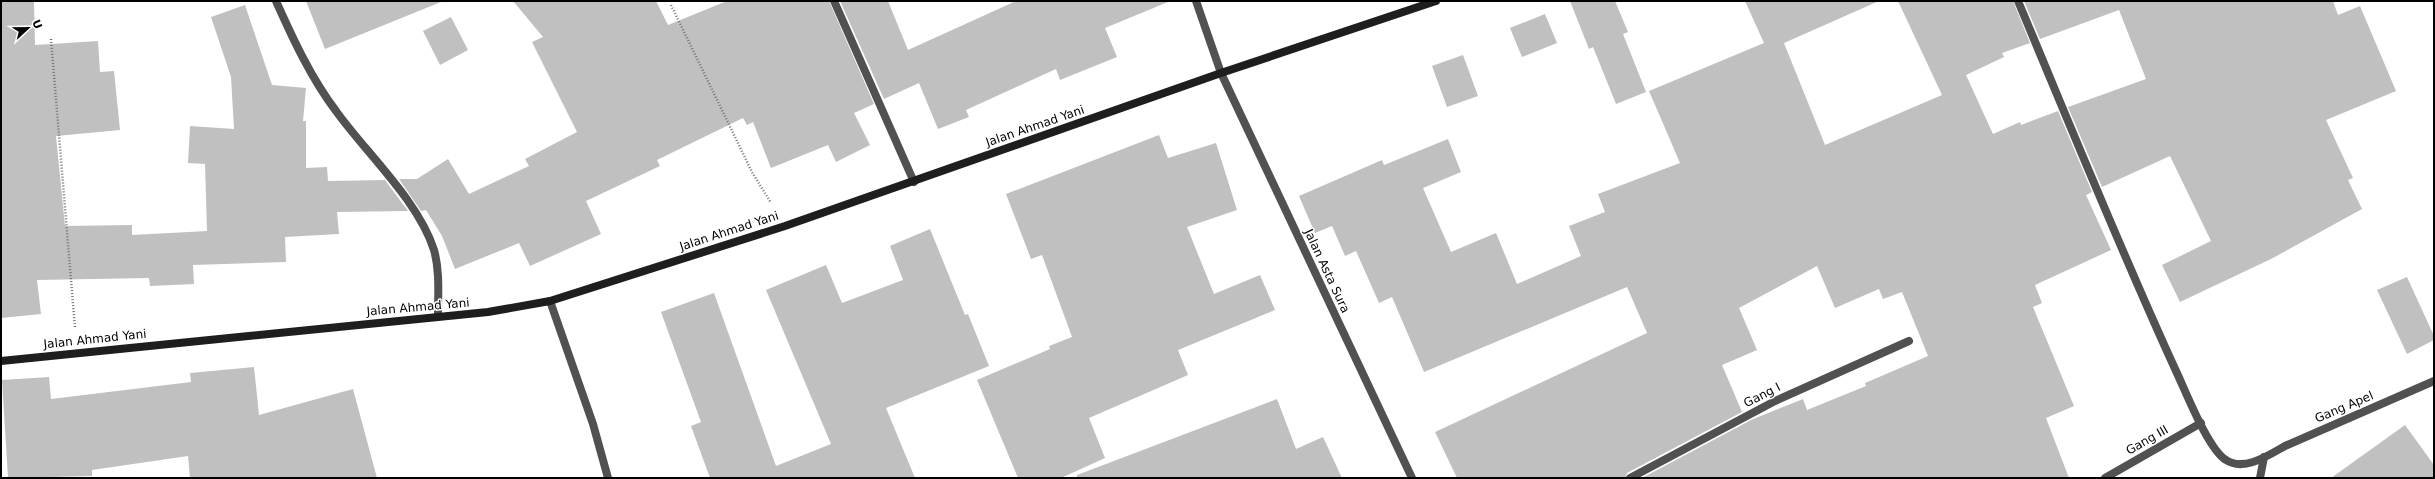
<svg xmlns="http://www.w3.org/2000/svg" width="2435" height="479" viewBox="0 0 2435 479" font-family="'DejaVu Sans',sans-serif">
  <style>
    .building { fill: #c0c0c0 }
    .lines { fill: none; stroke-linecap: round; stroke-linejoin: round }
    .path { stroke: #737373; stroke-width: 2.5; stroke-dasharray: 1 2; stroke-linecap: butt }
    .minor { stroke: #515151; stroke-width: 8 }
    .tertiary { stroke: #515151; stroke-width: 8 }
    .secondary { stroke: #1e1e1e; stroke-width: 8 }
    .labels { text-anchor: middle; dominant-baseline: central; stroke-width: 3; stroke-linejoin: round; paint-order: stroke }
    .street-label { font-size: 12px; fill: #000; stroke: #fff }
  </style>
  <rect width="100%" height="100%" fill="#fff"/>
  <!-- building -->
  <g class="building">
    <path d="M 1,1 L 34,1 L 35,45 L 98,41 L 100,72 L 114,71 L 120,130 L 56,136 L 65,226 L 132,225 L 132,235 L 207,231 L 205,164 L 188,163 L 190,126 L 234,129 L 231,77 L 211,17 L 245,5 L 272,85 L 306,88 L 303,121 L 306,121 L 306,168 L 327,167 L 328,181 L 385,180 L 408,211 L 337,212 L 339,234 L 285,237 L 286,262 L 193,265 L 194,284 L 150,286 L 149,278 L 37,280 L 41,314 L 1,318 Z"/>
    <path d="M 306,1 L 441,1 L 441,2 L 325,49 Z"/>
    <path d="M 513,1 L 656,1 L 668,25 L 727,1 L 829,1 L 874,104 L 854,113 L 870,145 L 836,162 L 828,145 L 771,168 L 753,122 L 747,125 L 743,118 L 657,160 L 660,166 L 586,201 L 601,234 L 530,266 L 519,243 L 455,269 L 442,236 L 426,210 L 421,211 L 399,179 L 417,179 L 448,159 L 469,194 L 529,166 L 525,159 L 577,132 L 532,42 L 543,37 Z"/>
    <path d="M 840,1 L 888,1 L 908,50 L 1016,1 L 1168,2 L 1105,28 L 1117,57 L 1060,80 L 1056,69 L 966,110 L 969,117 L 938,129 L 919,83 L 884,99 Z"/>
    <path d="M 1570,1 L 1615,1 L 1628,32 L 1623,34 L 1646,92 L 1616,104 L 1593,47 L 1589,49 Z"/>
    <path d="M 1745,1 L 1879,1 L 1784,43 L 1825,145 L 1942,95 L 1898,1 L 2013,1 L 2030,43 L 2002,53 L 2004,57 L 1966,75 L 1993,134 L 2020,122 L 2021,125 L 2058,111 L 2092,192 L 2086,195 L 2111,250 L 2035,285 L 2042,303 L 2033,307 L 2074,406 L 2046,418 L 2069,478 L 1642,478 L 1753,419 L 1803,399 L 1807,410 L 1866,386 L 1865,383 L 1928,356 L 1902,292 L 1883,299 L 1879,289 L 1835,308 L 1817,266 L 1739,308 L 1757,350 L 1722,365 L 1742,412 L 1627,473 L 1625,478 L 1457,478 L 1435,432 L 1647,333 L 1627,287 L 1424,372 L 1392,297 L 1379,303 L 1356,251 L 1345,256 L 1332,226 L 1315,233 L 1299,196 L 1382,160 L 1384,165 L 1448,139 L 1461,172 L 1423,188 L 1451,252 L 1496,233 L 1517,284 L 1581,256 L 1569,226 L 1605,212 L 1598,194 L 1680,163 L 1649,91 L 1764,43 Z"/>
    <path d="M 2024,1 L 2333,1 L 2338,15 L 2360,6 L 2396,91 L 2326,120 L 2353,178 L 2348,180 L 2362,209 L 2271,259 L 2180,302 L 2162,265 L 2211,241 L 2170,156 L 2102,187 L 2068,107 L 2146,79 L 2119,10 L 2040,39 Z"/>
    <path d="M 1545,14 L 1557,43 L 1522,57 L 1510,28 Z"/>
    <path d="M 451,17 L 468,50 L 440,65 L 423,31 Z"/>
    <path d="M 1463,55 L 1478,96 L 1447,107 L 1432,66 Z"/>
    <path d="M 1159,135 L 1168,158 L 1216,143 L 1237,210 L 1187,227 L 1214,294 L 1260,275 L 1275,310 L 1178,350 L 1188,375 L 1089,418 L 1105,458 L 1061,478 L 1018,478 L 977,380 L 1050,349 L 1049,346 L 1072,337 L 1042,255 L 1031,259 L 1006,194 Z"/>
    <path d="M 930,229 L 965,315 L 968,314 L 989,366 L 886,408 L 915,478 L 710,478 L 691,426 L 701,422 L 661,312 L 714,293 L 776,466 L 831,444 L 766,290 L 826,265 L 842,303 L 903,280 L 890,246 Z"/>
    <path d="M 2407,277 L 2434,336 L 2434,340 L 2407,354 L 2377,290 Z"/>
    <path d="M 254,367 L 259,415 L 353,389 L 377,478 L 190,478 L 188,456 L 92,470 L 92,476 L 8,478 L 2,380 L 49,377 L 51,399 L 191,382 L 190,373 Z"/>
    <path d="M 1277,399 L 1296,449 L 1323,437 L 1342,478 L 1077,478 L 1077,475 Z"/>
    <path d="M 2405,425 L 2434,465 L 2434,478 L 2331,478 Z"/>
  </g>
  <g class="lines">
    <!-- path -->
    <g class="path">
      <path d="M 671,5 L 752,172 L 771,203"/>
      <path d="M 51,39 L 75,328"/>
    </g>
    <!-- minor -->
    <g class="minor">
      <path d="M 276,1 C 293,39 311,78 336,111 C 366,153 418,200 434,250 C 440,271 438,294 438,316"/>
      <path d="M 834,1 L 914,182"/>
      <path d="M 2018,1 C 2070,125 2120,249 2176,371 C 2186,392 2208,449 2226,460 C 2244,472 2269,455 2285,446 L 2434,381"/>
      <path d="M 550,301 L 593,424 L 608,478"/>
      <path d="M 1630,478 L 1775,401 L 1909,341"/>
      <path d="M 2105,478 L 2201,423"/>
      <path d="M 2260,478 L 2264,457"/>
    </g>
    <!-- tertiary -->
    <path class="tertiary" d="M 1196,1 L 1221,73 L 1412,478"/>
    <!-- secondary -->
    <path class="secondary" d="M 1,361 L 488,312 L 550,301 L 785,226 L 1221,73 L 1436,1"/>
  </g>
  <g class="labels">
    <!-- street labels -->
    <g class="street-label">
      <text transform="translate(1035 126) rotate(-19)">Jalan Ahmad Yani</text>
      <text transform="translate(729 231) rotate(-18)">Jalan Ahmad Yani</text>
      <text transform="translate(1327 271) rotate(65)">Jalan Asta Sura</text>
      <text transform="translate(418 307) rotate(-5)">Jalan Ahmad Yani</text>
      <text transform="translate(95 339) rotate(-6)">Jalan Ahmad Yani</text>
      <text transform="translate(1762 395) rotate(-27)">Gang I</text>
      <text transform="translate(2344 407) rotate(-23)">Gang Apel</text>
      <text transform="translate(2147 440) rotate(-30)">Gang III</text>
    </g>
  </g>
  <!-- border -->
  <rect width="2435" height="479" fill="none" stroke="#000000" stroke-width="4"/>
  <!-- north arrow -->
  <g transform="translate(28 28) rotate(68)" stroke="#ffffff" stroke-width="3" paint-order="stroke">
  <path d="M0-3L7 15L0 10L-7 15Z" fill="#000000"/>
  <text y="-6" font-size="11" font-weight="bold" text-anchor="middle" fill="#000000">U</text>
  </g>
</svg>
